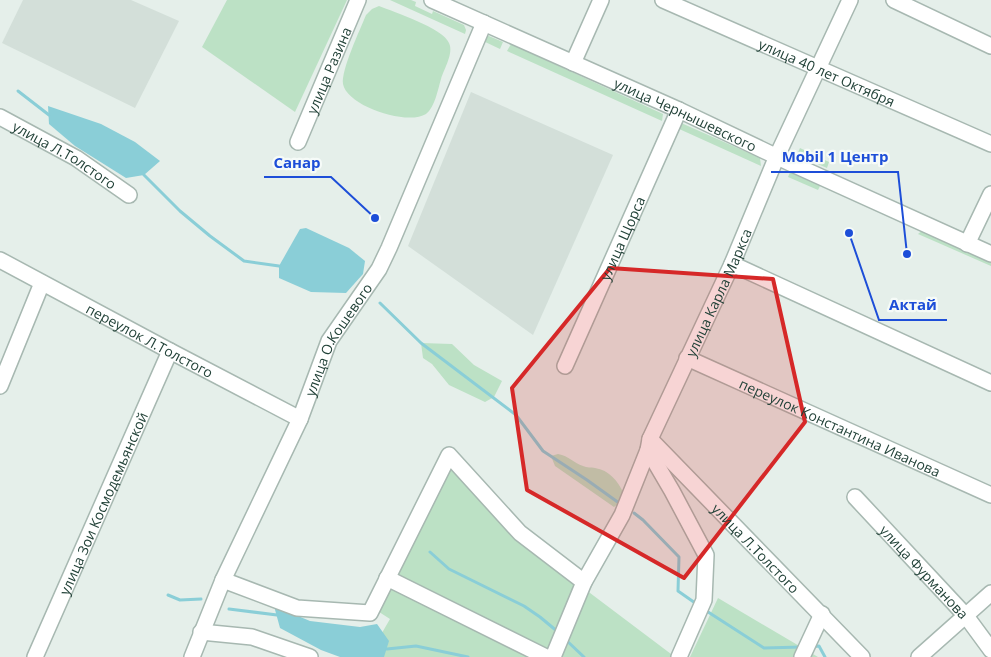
<svg xmlns="http://www.w3.org/2000/svg" width="991" height="657" viewBox="0 0 991 657" font-family="'Open Sans',sans-serif">
  <style>
    .built { fill: #d3dfd9 }
    .green { fill: #bce1c5 }
    .water { fill: #8aced7 }
    .lines { fill: none; stroke-linecap: round; stroke-linejoin: round }
    .stream { stroke: #8aced7; stroke-width: 3 }
    .minor-casing { stroke: #a7b8b1; stroke-width: 18 }
    .minor { stroke: #fff; stroke-width: 15 }
    .marked { fill: #d62828; fill-opacity: 0.2; stroke: #d62828; stroke-width: 4; stroke-linejoin: round }
    .labels { text-anchor: middle; dominant-baseline: central; stroke-width: 4.5; stroke-linejoin: round; paint-order: stroke }
    .street-label { font-size: 14px; fill: #224238; stroke: #f6fbf8 }
    .leader { fill: none; stroke: #1d4ed8; stroke-width: 2 }
    .callout-dot { fill: #1d4ed8; stroke: #f6fbf8; stroke-width: 2 }
    .callout-label { font-size: 15px; text-anchor: middle; font-weight: bold; fill: #1d4ed8; stroke: #f6fbf8; stroke-width: 4.5; stroke-linejoin: round; paint-order: stroke }
  </style>
  <rect width="100%" height="100%" fill="#e5efea"/>
  <!-- built -->
  <g class="built">
    <path d="M 23,0 L 131,0 L 179,21 L 135,108 L 2,43 Z"/>
    <path d="M 471,92 L 613,155 L 533,335 L 408,246 Z"/>
  </g>
  <!-- green -->
  <g class="green">
    <path d="M 227,0 L 347,0 L 295,112 L 202,47 Z"/>
    <path d="M 390,0 L 411,0 L 416,2 L 415,6 L 432,14 L 433,11 L 464,25 L 466,30 L 465,34 Z"/>
    <path d="M 379,6 C 394,12 443,28 449,43 C 454,53 444,69 441,79 C 438,89 435,107 426,114 C 407,126 347,106 343,84 C 341,70 360,30 366,15 L 372,9 Z"/>
    <path d="M 484,34 L 503,42 L 500,49 L 481,40 Z"/>
    <path d="M 511,44 L 663,114 L 662,121 L 507,51 Z"/>
    <path d="M 679,122 L 760,158 L 761,166 L 677,128 Z"/>
    <path d="M 800,148 L 829,162 L 827,168 L 797,155 Z"/>
    <path d="M 791,170 L 821,184 L 818,190 L 788,177 Z"/>
    <path d="M 923,230 L 991,260 L 991,266 L 918,234 Z"/>
    <path d="M 421,343 L 452,344 L 474,365 L 502,381 L 494,397 L 485,402 L 449,385 L 432,364 L 423,358 Z"/>
    <path d="M 558,454 C 569,456 574,463 583,466 C 587,468 591,467 595,468 C 609,470 618,481 624,494 L 619,503 L 614,507 L 555,466 L 551,456 Z"/>
    <path d="M 451,465 L 517,538 L 675,657 L 368,657 L 390,619 L 376,610 Z"/>
    <path d="M 718,598 L 818,657 L 690,657 Z"/>
  </g>
  <!-- water -->
  <g class="water">
    <path d="M 48,106 L 101,124 L 135,142 L 160,161 L 144,175 L 126,178 L 75,146 L 49,124 Z"/>
    <path d="M 306,228 L 349,248 L 365,261 L 363,274 L 346,293 L 311,292 L 279,278 L 279,266 L 300,229 Z"/>
    <path d="M 274,606 L 310,621 L 360,627 L 377,624 L 389,641 L 384,657 L 340,657 L 321,650 L 280,628 Z"/>
  </g>
  <g class="lines">
    <!-- stream -->
    <g class="stream">
      <path d="M 18,91 L 49,115"/>
      <path d="M 144,175 L 180,211 L 210,236 L 244,261 L 279,266"/>
      <path d="M 380,303 L 421,343 L 516,415 L 543,451 L 587,480 L 619,503"/>
      <path d="M 634,513 L 643,520 L 679,557 L 678,591 L 698,605"/>
      <path d="M 430,552 L 449,569 L 524,606 L 540,617 L 558,632"/>
      <path d="M 168,595 L 180,600 L 201,599"/>
      <path d="M 229,609 L 277,615"/>
      <path d="M 705,610 L 764,648 L 802,647"/>
      <path d="M 566,640 L 584,657"/>
      <path d="M 811,647 L 819,646 L 825,657"/>
      <path d="M 387,649 L 416,646 L 468,657"/>
    </g>
    <defs>
      <g id="minor">
        <path id="s1" d="M 432,0 L 679,110 L 790,163 L 991,254"/>
        <path id="s2" d="M 663,0 L 991,144"/>
        <path d="M 894,0 L 991,46"/>
        <path d="M 573,63 L 601,0"/>
        <path id="s3" d="M 0,117 L 76,158 L 129,195"/>
        <path id="s4" d="M 298,142 L 358,0"/>
        <path d="M 967,244 L 991,194"/>
        <path id="s5" d="M 0,260 L 170,351 L 300,419"/>
        <path d="M 732,264 L 991,383"/>
        <path id="s6" d="M 687,358 L 991,495"/>
        <path id="s7" d="M 565,366 L 679,110"/>
        <path d="M 0,386 L 42,283"/>
        <path id="s8" d="M 650,439 L 862,657"/>
        <path d="M 648,450 L 672,491 L 706,555 L 704,600 L 679,657"/>
        <path id="s9" d="M 855,497 L 966,616 L 991,650"/>
        <path d="M 387,578 L 546,657"/>
        <path d="M 223,580 L 297,608 L 370,613 L 449,455 L 520,533 L 584,582"/>
        <path d="M 201,632 L 252,637 L 310,657"/>
        <path id="s10" d="M 35,657 L 170,351"/>
        <path id="s11" d="M 192,657 L 223,580 L 300,419 L 329,341 L 379,269 L 389,248 L 484,23"/>
        <path id="s12" d="M 553,657 L 584,582 L 622,515 L 648,450 L 650,439 L 732,264 L 777,156 L 850,0"/>
        <path d="M 802,657 L 822,614"/>
        <path d="M 919,657 L 991,593"/>
      </g>
    </defs>
    <!-- minor casing -->
    <use href="#minor" class="minor-casing"/>
    <!-- minor -->
    <use href="#minor" class="minor"/>
  </g>
  <!-- marked area -->
  <path class="marked" d="M 610,268 L 773,279 L 805,422 L 684,578 L 527,490 L 512,388 Z"/>
  <g class="labels">
    <!-- street labels -->
    <g class="street-label">
      <text stroke="none"><textPath href="#s4" startOffset="78">улица Разина</textPath></text>
      <text stroke="none"><textPath href="#s2" startOffset="179">улица 40 лет Октября</textPath></text>
      <text stroke="none"><textPath href="#s1" startOffset="278">улица Чернышевского</textPath></text>
      <text stroke="none"><textPath href="#s3" startOffset="75">улица Л.Толстого</textPath></text>
      <text stroke="none"><textPath href="#s7" startOffset="140">улица Щорса</textPath></text>
      <text stroke="none"><textPath href="#s12" startOffset="401">улица Карла Маркса</textPath></text>
      <text stroke="none"><textPath href="#s5" startOffset="170">переулок Л.Толстого</textPath></text>
      <text stroke="none"><textPath href="#s11" startOffset="350">улица О.Кошевого</textPath></text>
      <text stroke="none"><textPath href="#s6" startOffset="168">переулок Константина Иванова</textPath></text>
      <text stroke="none"><textPath href="#s10" startOffset="168">улица Зои Космодемьянской</textPath></text>
      <text stroke="none"><textPath href="#s8" startOffset="152">улица Л.Толстого</textPath></text>
      <text stroke="none"><textPath href="#s9" startOffset="102">улица Фурманова</textPath></text>
    </g>
  </g>
  <!-- callouts -->
  <path class="leader" d="M907 254L898 172H771M375 218L331 177H264M849 233L879 320H947"/>
  <g class="callout-dot">
    <circle cx="907" cy="254" r="5"/>
    <circle cx="375" cy="218" r="5"/>
    <circle cx="849" cy="233" r="5"/>
  </g>
  <g class="callout-label">
    <text x="835" y="162">Mobil 1 Центр</text>
    <text x="297" y="168">Санар</text>
    <text x="913" y="310">Актай</text>
  </g>
</svg>
